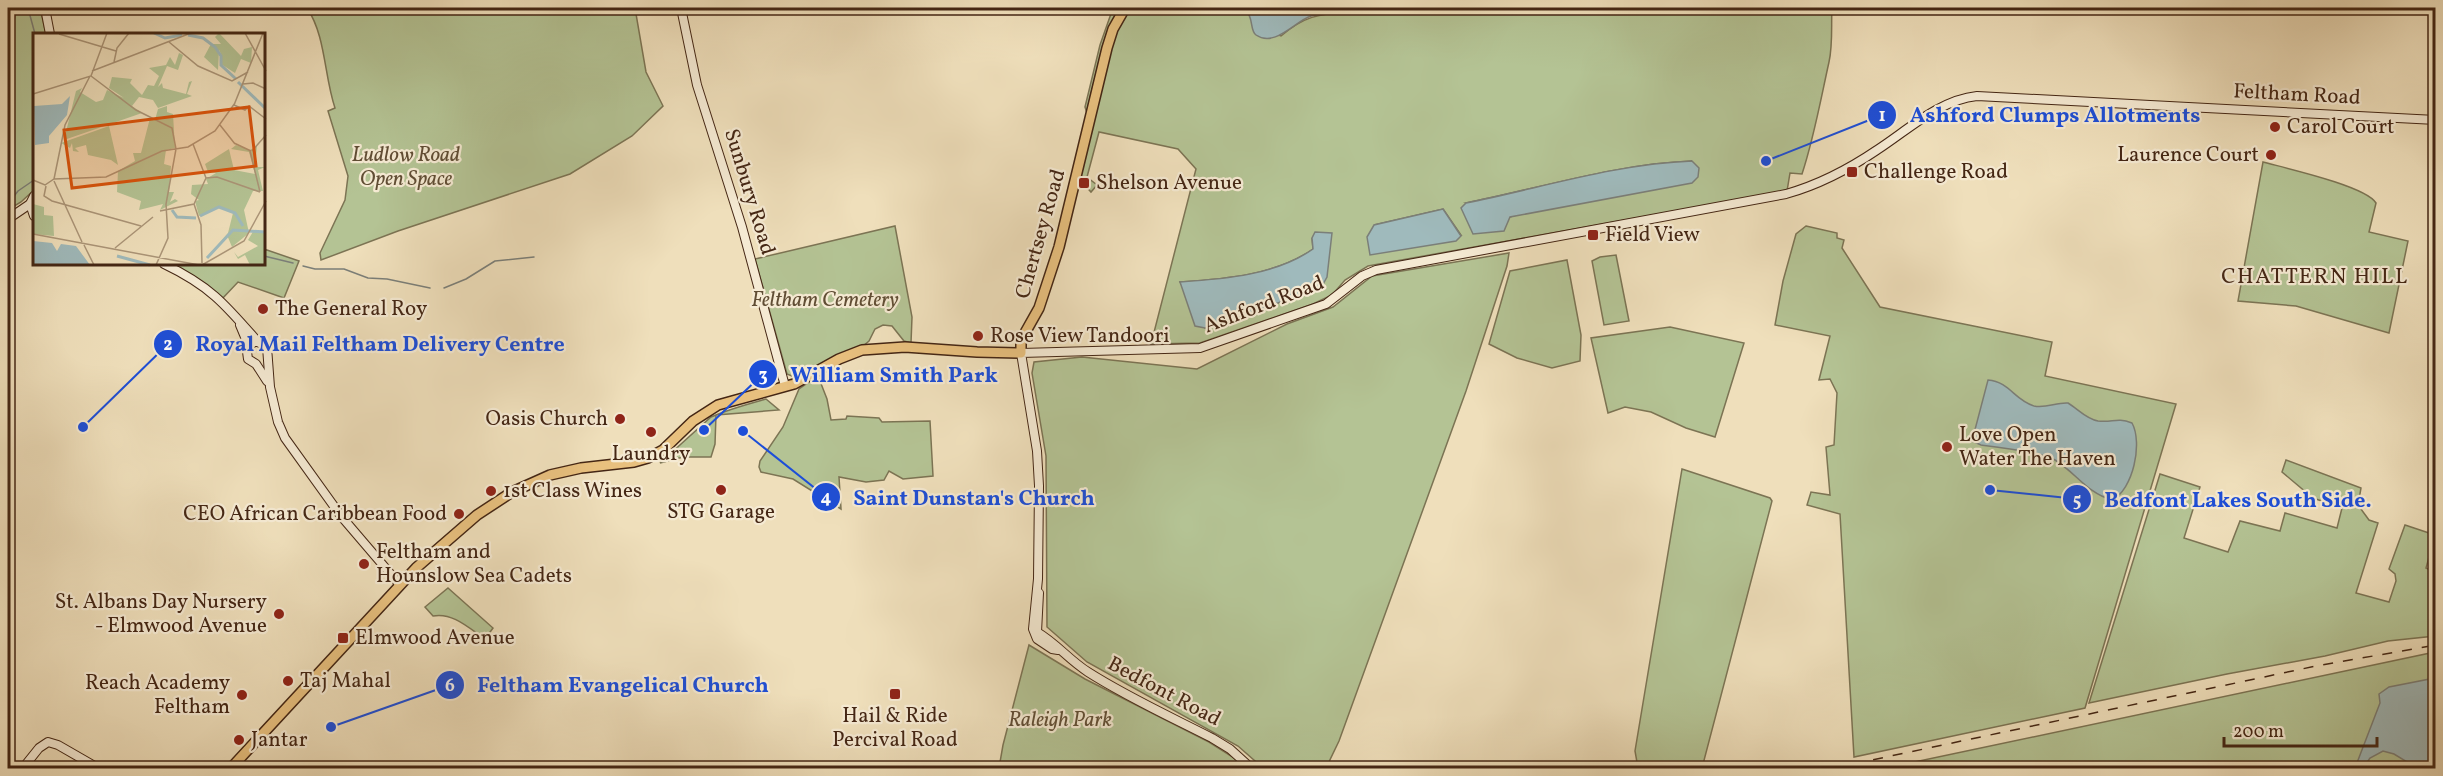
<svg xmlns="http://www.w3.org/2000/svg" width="2443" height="776" viewBox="0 0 2443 776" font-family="Vollkorn,serif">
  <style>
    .green { fill: #b4c394; stroke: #7c7454; stroke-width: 1.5; fill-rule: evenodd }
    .water { fill: #9fbabc; stroke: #7b7f79; stroke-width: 1.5 }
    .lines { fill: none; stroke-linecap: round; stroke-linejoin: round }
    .stream { stroke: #7b7f79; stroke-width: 1.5 }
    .secondary-casing { stroke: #442614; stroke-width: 10 }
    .primary-casing { stroke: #442614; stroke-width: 12 }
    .secondary { stroke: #f5ead3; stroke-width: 8 }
    .primary { stroke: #e8c07e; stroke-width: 9 }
    .rail { stroke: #442614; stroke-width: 1.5; stroke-dasharray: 10 10; stroke-linecap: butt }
    .poi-dot { fill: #8f2418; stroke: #f5ead3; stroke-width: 2 }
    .labels { text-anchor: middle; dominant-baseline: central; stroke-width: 4.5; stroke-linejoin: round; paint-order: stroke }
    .street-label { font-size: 21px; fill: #442614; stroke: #f5ead3 }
    .poi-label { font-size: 21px; fill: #442614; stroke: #f5ead3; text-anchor: start }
    .park-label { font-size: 21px; font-style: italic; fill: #604d34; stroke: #f5ead3 }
    .neighbourhood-label { font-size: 22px; letter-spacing: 1.5px; fill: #442614; stroke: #f5ead3 }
    .inset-river { fill: none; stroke: #9fbabc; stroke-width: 3 }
    .inset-road { fill: none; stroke: #ab9578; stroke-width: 1.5 }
    .view { fill: #d8540d; fill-opacity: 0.15; stroke: #d8540d; stroke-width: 3 }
    .inset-edge { fill: none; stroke: #442614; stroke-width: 3 }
    .leader { fill: none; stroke: #1d4ed8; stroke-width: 2 }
    .callout-dot { fill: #1d4ed8; stroke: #f5ead3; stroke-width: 2 }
    .mark-label { font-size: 18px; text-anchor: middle; font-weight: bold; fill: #fff }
    .callout-label { font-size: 22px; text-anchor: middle; font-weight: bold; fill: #1d4ed8; stroke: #f5ead3; stroke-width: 4.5; stroke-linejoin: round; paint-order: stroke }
  </style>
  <rect width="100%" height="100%" fill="#efdfbb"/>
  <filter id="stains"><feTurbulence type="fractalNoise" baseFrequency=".00333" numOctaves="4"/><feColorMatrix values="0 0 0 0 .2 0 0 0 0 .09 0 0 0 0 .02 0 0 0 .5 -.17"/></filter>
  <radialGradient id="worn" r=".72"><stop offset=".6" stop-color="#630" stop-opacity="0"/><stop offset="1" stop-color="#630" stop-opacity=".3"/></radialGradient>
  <!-- green -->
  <g class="green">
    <path d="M 16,8 L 40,8 L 46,34 L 34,34 L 34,190 L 21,202 L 8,210 L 8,62 Z"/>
    <path d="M 307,8 L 635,8 L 646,72 L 663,106 L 632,136 L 570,174 L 398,231 L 321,260 L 320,253 L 345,200 L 348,176 L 328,111 L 335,108 C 324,76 326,36 307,8 Z"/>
    <path d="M 1113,8 L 1125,8 L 1117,21 L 1092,114 L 1087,113 L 1085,107 L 1100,45 Z"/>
    <path d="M 1128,8 L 1242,8 L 1251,16 L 1253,26 L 1281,36 C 1303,17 1319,13 1348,13 L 1351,8 L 1832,8 C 1831,24 1833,45 1829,62 C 1821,98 1814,138 1802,174 L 1790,173 L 1787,191 L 1368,266 L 1345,280 L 1332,295 L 1313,304 L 1200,343 L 1151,344 L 1196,169 L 1178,149 L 1099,132 L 1087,177 L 1097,185 L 1091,192 L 1083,183 L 1080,175 L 1115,30 ZM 1692,161 L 1510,217 L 1466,203 C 1541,188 1615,164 1692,161 ZM 1443,209 L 1461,235 L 1374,225 ZM 1312,238 L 1322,286 L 1265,308 L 1205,328 L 1180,282 C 1225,279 1276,275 1313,249 Z"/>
    <path d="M 2263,162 C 2285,168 2366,186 2376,203 L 2369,232 L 2408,241 L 2389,333 L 2296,306 L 2238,301 Z"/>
    <path d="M 895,226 L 912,317 L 911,343 L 904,341 L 892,326 L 883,325 L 875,329 L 869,341 L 863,346 L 794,377 L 787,374 L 755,259 Z"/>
    <path d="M 1806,226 L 1837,233 L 1837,238 L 1844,240 L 1842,248 L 1880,307 L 2052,342 L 2045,376 L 2176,404 L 2085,708 L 1854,757 L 1840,514 L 1807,505 L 1811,492 L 1830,495 L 1826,447 L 1834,445 L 1837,393 L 1830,379 L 1819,380 L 1830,336 L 1775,325 L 1783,281 L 1796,234 Z"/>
    <path d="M 264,249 L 299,261 L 284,298 L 238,282 L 221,300 L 164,264 L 264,264 Z"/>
    <path d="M 1509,253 L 1507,266 L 1466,391 L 1339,741 L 1326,768 L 1263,768 L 1238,746 L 1087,662 L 1047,627 L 1046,456 L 1032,373 L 1034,362 L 1082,357 L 1197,369 L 1287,324 L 1333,307 L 1372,276 Z"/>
    <path d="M 1616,255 L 1629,321 L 1604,325 L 1592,261 L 1600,257 Z"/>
    <path d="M 1567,260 L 1581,335 L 1580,361 L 1552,368 L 1517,358 L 1489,344 L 1510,271 Z"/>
    <path d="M 1670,327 L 1744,343 L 1715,437 L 1686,428 L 1651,412 L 1625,407 L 1608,413 L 1591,338 Z"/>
    <path d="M 818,376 L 827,399 L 831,420 L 846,419 L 847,416 L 879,418 L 882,422 L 930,421 L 933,476 L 903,479 L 889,471 L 884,480 L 866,482 L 839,477 L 841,509 L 793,479 L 761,472 L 759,467 L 760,461 L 783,427 L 799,389 Z"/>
    <path d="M 766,399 L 779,410 L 716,415 L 715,444 L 711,457 L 683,457 L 660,463 L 711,417 C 729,409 748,404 766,399 Z"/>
    <path d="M 2286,460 L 2361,488 L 2358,505 L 2369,520 L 2378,523 L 2356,593 L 2389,602 L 2396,581 L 2395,574 L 2389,569 L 2405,525 L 2435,535 L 2426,568 L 2435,572 L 2435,636 L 2388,641 L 2325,656 L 2227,674 L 2089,703 L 2160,474 L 2200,487 L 2184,538 L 2228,552 L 2240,521 L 2280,531 L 2285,513 L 2337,528 L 2342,508 L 2313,498 L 2282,472 Z"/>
    <path d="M 1682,469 L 1770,498 L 1772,501 L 1702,768 L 1638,768 L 1635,751 Z"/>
    <path d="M 448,588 L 493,628 L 485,639 C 470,629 453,612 433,616 L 425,607 Z"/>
    <path d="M 1029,645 L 1085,679 L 1209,742 L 1239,761 L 1236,768 L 999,768 L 1003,745 Z"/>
    <path d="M 2435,652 L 2435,768 L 1886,768 Z"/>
  </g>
  <!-- water -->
  <g class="water">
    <path d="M 1242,8 L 1351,8 L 1348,13 C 1336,13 1323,13 1311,16 C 1295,21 1275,48 1256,35 C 1249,30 1255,15 1242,8 Z"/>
    <path d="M 1692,161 L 1699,168 L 1698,177 L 1692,183 L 1510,217 L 1504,231 L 1473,234 L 1461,208 L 1466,203 C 1541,188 1615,164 1692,161 Z"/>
    <path d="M 1443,209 L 1461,236 L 1456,241 L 1370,255 L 1367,237 L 1374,225 Z"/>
    <path d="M 1315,232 L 1332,233 L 1327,277 L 1322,286 L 1265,308 L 1205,328 L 1195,326 L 1180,282 C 1225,279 1276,275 1313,249 L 1312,238 Z"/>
    <path d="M 1988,380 C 2010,382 2014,400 2034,406 C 2045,409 2057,402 2068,403 C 2078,409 2086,419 2098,421 C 2113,423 2116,417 2132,423 C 2143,443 2133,490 2112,500 C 2087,493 2076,473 2055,460 C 2042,452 1998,447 1981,445 L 1972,441 Z"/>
    <path d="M 2435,678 L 2436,743 L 2432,768 L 2417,768 L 2394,754 L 2383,751 L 2370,758 L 2363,768 L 2355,768 L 2380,703 L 2379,694 L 2389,687 Z"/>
  </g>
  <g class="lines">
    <!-- stream -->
    <g class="stream">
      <path d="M 28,8 L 35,34"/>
      <path d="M 8,204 L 18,191 L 34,180"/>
      <path d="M 264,256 L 293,263"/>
      <path d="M 303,266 L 315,269 L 344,269 L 368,278 L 387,279 L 430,288"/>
      <path d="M 444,288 L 466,279 L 495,261 L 534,257"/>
    </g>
    <defs>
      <g id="secondary">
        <path d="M 45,8 L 50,34"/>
        <path d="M 681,8 L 697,85 L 742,227 L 785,386"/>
        <path d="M 34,196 L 30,204 L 34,216"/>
        <path d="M 8,219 L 30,204"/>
        <path d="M 164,264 C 210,286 225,304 258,342"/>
        <path d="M 240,325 L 245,337 L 248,359 L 256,364 L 267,381"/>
        <path d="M 247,348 L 254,342 L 258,342 L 267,347 L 270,387 L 278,422 L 285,438 L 341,516 L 400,585"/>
        <path d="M 1039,593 L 1037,632 C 1056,643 1069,660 1088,672 C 1127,697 1171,717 1212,738 L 1230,749 L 1251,768"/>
        <path d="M 1058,650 L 1052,649 L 1037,639 L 1033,629 L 1038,579 L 1039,486 L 1037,451 L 1021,353 L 1200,348 L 1326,304 L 1362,276 L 1376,270 L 1786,194 C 1818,185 1849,169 1877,150 C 1908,130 1939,100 1977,96 L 2436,120"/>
        <path d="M 23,768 L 39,748 L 48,742 L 58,745 L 98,768"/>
      </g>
      <path id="primary" d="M 231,768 L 416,568 L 477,515 L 512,492 L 550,475 L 581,468 L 634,462 L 648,458 L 663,450 L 693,421 L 718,405 L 794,384 L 839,359 L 862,350 L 905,347 L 977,352 L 1021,353 L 1021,340 L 1039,308 L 1059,247 L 1107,48 L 1113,29 L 1125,8"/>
    </defs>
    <!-- secondary casing -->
    <use href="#secondary" class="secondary-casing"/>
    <!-- primary casing -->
    <use href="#primary" class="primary-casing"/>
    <!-- secondary -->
    <use href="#secondary" class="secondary"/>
    <!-- primary -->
    <use href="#primary" class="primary"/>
    <!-- rail -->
    <path class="rail" d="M 1834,768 L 2316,666 L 2436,645"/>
  </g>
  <!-- markers -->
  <g class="poi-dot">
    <circle cx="2275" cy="127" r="6"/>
    <circle cx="2271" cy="155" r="6"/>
    <rect x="1846" y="166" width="12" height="12" rx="3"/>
    <rect x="1078" y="177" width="12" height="12" rx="3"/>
    <rect x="1587" y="229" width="12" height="12" rx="3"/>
    <circle cx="263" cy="309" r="6"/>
    <circle cx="978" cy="336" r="6"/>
    <circle cx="620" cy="419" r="6"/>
    <circle cx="651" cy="432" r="6"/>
    <circle cx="1947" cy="447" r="6"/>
    <circle cx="721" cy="490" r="6"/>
    <circle cx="491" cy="491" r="6"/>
    <circle cx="459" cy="514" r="6"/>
    <circle cx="364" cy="564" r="6"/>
    <circle cx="279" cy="614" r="6"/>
    <rect x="337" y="632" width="12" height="12" rx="3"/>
    <circle cx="288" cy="681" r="6"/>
    <rect x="889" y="688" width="12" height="12" rx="3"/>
    <circle cx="242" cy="695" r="6"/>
    <circle cx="239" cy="740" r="6"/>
  </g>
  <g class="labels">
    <!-- street labels -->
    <g class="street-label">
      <text transform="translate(2297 95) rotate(3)">Feltham Road</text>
      <text transform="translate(749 192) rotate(73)">Sunbury Road</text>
      <text transform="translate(1041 234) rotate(-74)">Chertsey Road</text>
      <text transform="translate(1264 305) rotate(-21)">Ashford Road</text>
      <text transform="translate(1164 692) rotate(28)">Bedfont Road</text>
    </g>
    <!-- poi labels -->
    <g class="poi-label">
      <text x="2287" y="127">Carol Court</text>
      <text x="2259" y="155" text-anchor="end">Laurence Court</text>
      <text x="1864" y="172">Challenge Road</text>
      <text x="1096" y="183">Shelson Avenue</text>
      <text x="1605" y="235">Field View</text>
      <text x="275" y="309">The General Roy</text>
      <text x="990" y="336">Rose View Tandoori</text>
      <text x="608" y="419" text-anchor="end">Oasis Church</text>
      <text x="1959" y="435">Love Open<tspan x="1959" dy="24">Water The Haven</tspan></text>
      <text x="651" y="454" text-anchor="middle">Laundry</text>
      <text x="503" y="491">1st Class Wines</text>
      <text x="721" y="512" text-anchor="middle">STG Garage</text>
      <text x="447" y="514" text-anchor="end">CEO African Caribbean Food</text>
      <text x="376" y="552">Feltham and<tspan x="376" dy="24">Hounslow Sea Cadets</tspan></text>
      <text x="267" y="602" text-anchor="end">St. Albans Day Nursery<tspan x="267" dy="24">- Elmwood Avenue</tspan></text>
      <text x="355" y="638">Elmwood Avenue</text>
      <text x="300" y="681">Taj Mahal</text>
      <text x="230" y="683" text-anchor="end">Reach Academy<tspan x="230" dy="24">Feltham</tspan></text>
      <text x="895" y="716" text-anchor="middle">Hail &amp; Ride<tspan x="895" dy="24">Percival Road</tspan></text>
      <text x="251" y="740">Jantar</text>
    </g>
    <!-- park labels -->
    <g class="park-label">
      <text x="406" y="155">Ludlow Road<tspan x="406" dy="24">Open Space</tspan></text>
      <text x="825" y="300">Feltham Cemetery</text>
      <text x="1060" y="720">Raleigh Park</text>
    </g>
    <!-- neighbourhood labels -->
    <g class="neighbourhood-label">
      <text x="2315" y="277">CHATTERN HILL</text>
    </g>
  </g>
  <!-- overview -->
  <g transform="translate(33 33)">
    <rect width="232" height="232" fill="#efdfbb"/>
    <path d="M 186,0 L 208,23 L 211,16 L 219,14 L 218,30 L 208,26 L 202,40 L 188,31 L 189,23 L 186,17 L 185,37 L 171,24 L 178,11 L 188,11 L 182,4 ZM 146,20 L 150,22 L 145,37 L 134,33 L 125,54 L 129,50 L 130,55 L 153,61 L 156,49 L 159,48 L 154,61 L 159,63 L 125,75 L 120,67 L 106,64 L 99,73 L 109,80 L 31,107 L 43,58 L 49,55 L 47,59 L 63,69 L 70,67 L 74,57 L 91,65 L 76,55 L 79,44 L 99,46 L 97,50 L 109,62 L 115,52 L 121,53 L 126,43 L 116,35 L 133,32 L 137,24 L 142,32 ZM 134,73 L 134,79 L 140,81 L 142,115 L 133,117 L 131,131 L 138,133 L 136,159 L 141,159 L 137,169 L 142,166 L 145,168 L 127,177 L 130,171 L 106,177 L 108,168 L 84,159 L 85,138 L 102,128 L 100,120 L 108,120 L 117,85 L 122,87 L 125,76 ZM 76,93 L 85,132 L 78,127 L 55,122 L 53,112 L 42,115 L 46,119 L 40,118 L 39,110 L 37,115 L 28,110 ZM 203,112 L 217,117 L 224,113 L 222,134 L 232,134 L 225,137 L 230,158 L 220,158 L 211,177 L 216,200 L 199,214 L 194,202 L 171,228 L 195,200 L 200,180 L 185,174 L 166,183 L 162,168 L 166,167 L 158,161 L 159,152 L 175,151 L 173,146 L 183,140 L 175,139 L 172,131 L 196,116 L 201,137 L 222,141 L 216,119 L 198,116 ZM 0,171 L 11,174 L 11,182 L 20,183 L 21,203 L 0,201 ZM 221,197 L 232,199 L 232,232 L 217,232 L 212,222 L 205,226 L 201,219 L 205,224 L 225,213 L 215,207 Z" fill="#b4c394"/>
    <path d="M 37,63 L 34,82 L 16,103 L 16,110 L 2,112 L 1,73 L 29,71 ZM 0,208 L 19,210 L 24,218 L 28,211 L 43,213 L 57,232 L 0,232 Z" fill="#9fbabc"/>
    <path class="inset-river" d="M 121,0 L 132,5 L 149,2M 155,2 L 170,5 L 182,14 L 188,23 L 188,32 L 203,46M 205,49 L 232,75M 139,177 L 144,184 L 163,185M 167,183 L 186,174 L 202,180 L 210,193M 84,223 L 117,232M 174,225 L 200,197 L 233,199"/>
    <path class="inset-road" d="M 212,0 L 233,38M 26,1 L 83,18M 136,9 L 165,33 L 199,48 L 215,39M 81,29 L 84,15 L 96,0M 59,38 L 158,0M 58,43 L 103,77 L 139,95 L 143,116M 210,51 L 220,50 L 233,56M 0,61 L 58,43 L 74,0M 201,72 L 212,77 L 216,73 L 233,86M 201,72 L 230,0M 187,92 L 202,111M 201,110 L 218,118M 160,111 L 173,145M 217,118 L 227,159M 219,118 L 233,102M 173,145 L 184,144 L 227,159M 21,146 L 32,92 L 57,43M 0,147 L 12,152 L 21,146 L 73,144 L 129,118 L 155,114 L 182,98 L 202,70M 21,148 L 49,209M 13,153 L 11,163 L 19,168 L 108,193M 161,171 L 168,192 L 169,230M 127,178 L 161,171 L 173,145M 0,201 L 166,232M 51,212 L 61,232M 82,215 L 120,184M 123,232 L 135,205 L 133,171 L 143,116M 169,232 L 211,208 L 233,168"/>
    <path class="view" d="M 216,74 L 223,133 L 39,155 L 31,97 Z"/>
    <rect width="232" height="232" class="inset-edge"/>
  </g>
  <!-- callouts -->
  <path class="leader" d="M1766 161L1882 115M83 427L168 344M704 430L763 374M743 431L826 497M1990 490L2077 499M331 727L450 685"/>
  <g class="callout-dot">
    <circle cx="1766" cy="161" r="6"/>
    <circle cx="83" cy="427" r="6"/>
    <circle cx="704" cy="430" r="6"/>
    <circle cx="743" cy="431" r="6"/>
    <circle cx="1990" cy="490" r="6"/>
    <circle cx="331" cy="727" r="6"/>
    <circle cx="1882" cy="115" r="15"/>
    <circle cx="168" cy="344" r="15"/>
    <circle cx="763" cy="374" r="15"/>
    <circle cx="826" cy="497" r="15"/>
    <circle cx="2077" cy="499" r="15"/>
    <circle cx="450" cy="685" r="15"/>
  </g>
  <g class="mark-label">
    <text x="1882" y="121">1</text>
    <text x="168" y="350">2</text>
    <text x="763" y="381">3</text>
    <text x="826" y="503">4</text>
    <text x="2077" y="506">5</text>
    <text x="450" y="691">6</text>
  </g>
  <g class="callout-label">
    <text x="2055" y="122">Ashford Clumps Allotments</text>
    <text x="380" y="351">Royal Mail Feltham Delivery Centre</text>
    <text x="894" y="382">William Smith Park</text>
    <text x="974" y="505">Saint Dunstan's Church</text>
    <text x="2238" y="507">Bedfont Lakes South Side.</text>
    <text x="623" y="692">Feltham Evangelical Church</text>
  </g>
  <!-- margin -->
  <rect width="2443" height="776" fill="none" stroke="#efdfbb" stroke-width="30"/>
  <rect x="9" y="9" width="2425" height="758" fill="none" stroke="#442614" stroke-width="3"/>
  <rect x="15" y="15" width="2413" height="746" fill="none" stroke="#442614" stroke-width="1.5"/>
  <!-- scale -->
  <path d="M2224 737v9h153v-9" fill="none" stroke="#442614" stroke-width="3"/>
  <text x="2233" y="737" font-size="18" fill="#442614" stroke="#f5ead3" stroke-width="4.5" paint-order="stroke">200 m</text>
  <rect width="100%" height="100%" filter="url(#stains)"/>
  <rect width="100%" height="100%" fill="url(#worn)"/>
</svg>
